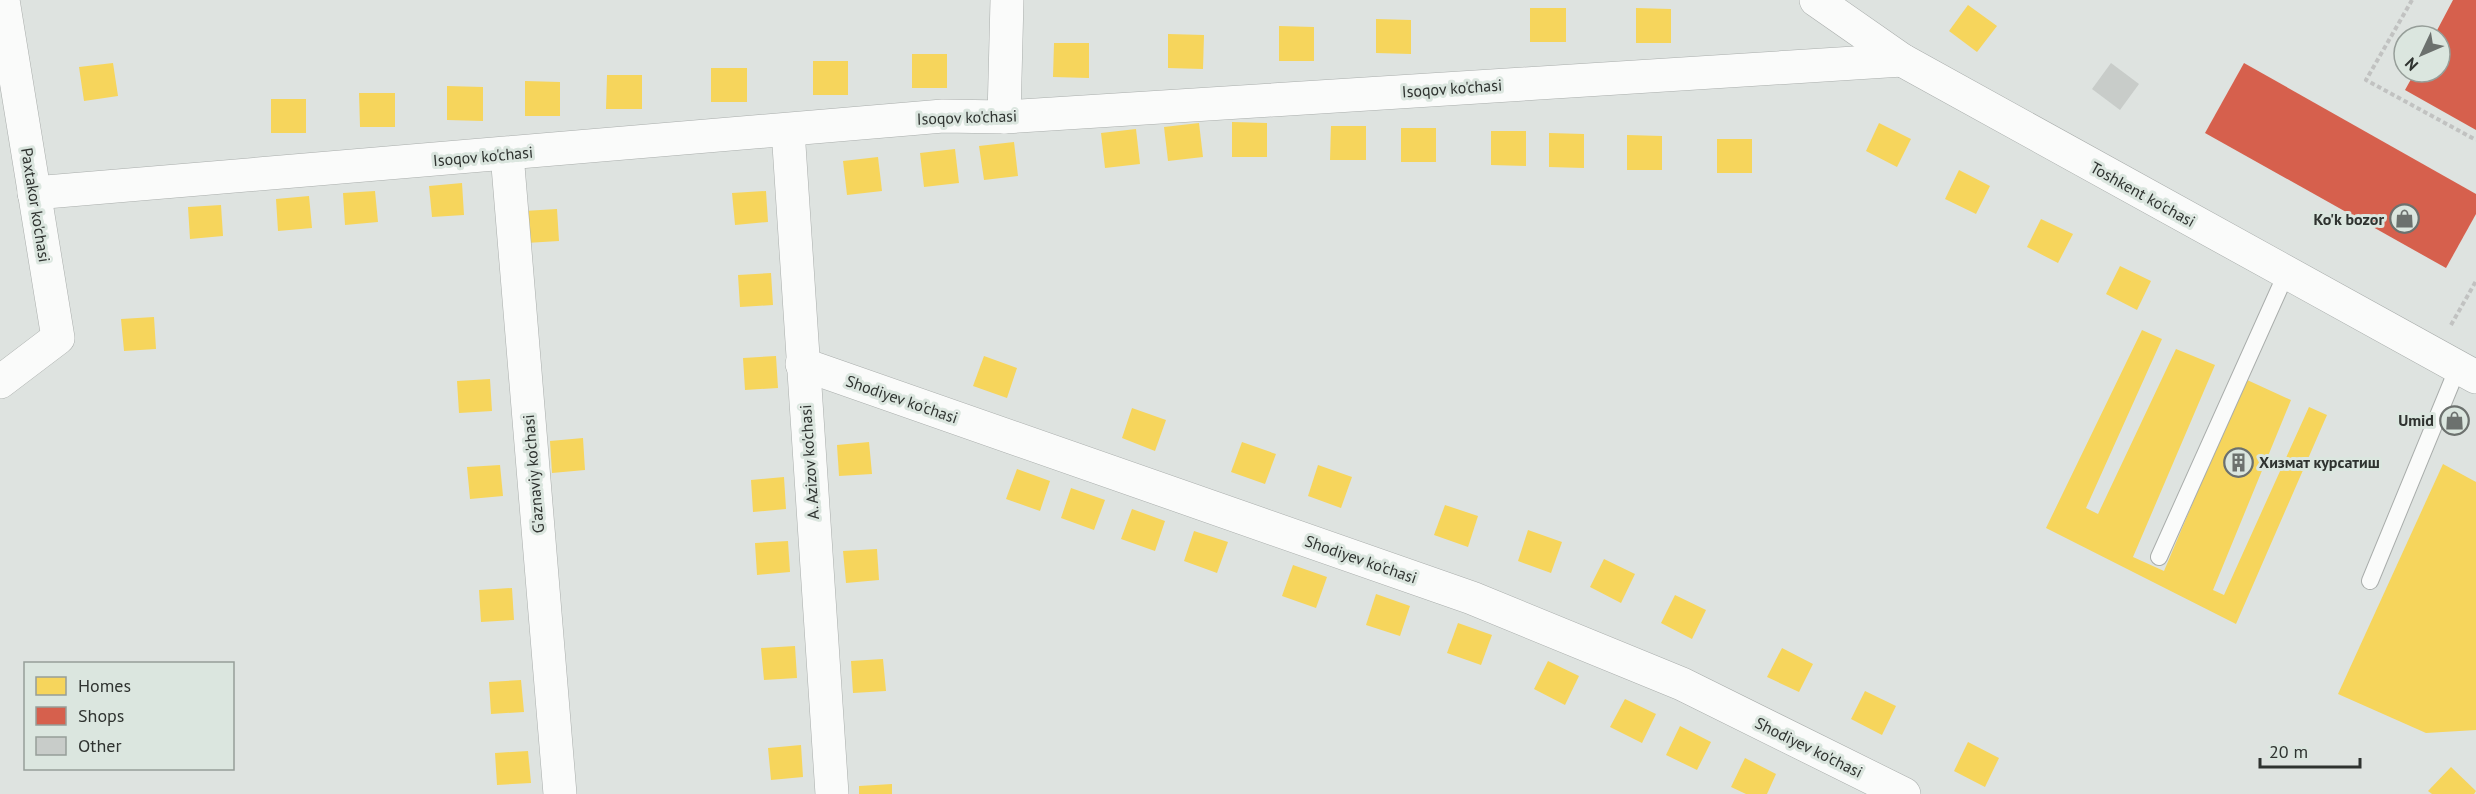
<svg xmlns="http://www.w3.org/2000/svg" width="2476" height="794" viewBox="0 0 2476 794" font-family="'PT Sans',sans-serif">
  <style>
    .homes { fill: #f6d55c }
    .shops { fill: #d6604d }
    .building { fill: #c8ccc9 }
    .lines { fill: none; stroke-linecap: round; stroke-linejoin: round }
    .lane-casing { stroke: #a9adab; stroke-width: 18 }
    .street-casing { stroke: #a9adab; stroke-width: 34 }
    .secondary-casing { stroke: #a9adab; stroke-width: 34 }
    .primary-casing { stroke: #a9adab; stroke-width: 34 }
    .path { stroke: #c1c2c1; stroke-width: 4; stroke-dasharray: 4.5 3; stroke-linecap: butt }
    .lane { stroke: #fafbfa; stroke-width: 16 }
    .street { stroke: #fafbfa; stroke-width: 33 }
    .secondary { stroke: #fafbfa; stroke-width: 33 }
    .primary { stroke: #fafbfa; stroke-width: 33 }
    .labels { text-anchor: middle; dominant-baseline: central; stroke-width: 6; stroke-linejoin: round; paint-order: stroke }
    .street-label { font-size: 16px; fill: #2f3330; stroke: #dbe6df }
    .poi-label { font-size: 16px; font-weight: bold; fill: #2f3330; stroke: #dbe6df; text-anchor: end }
  </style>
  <rect width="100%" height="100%" fill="#dee3e0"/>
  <!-- homes -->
  <g class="homes">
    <path d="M 1968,5 L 1997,26 L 1977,52 L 1949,31 Z"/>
    <rect x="1530" y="8" width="36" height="34"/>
    <path d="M 1636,8 L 1671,9 L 1671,43 L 1636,43 Z"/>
    <path d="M 1376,19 L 1411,20 L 1411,54 L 1376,53 Z"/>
    <path d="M 1279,26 L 1314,27 L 1314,61 L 1279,61 Z"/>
    <path d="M 1168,34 L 1204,35 L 1203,69 L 1168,68 Z"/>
    <path d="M 1054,43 L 1089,43 L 1089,78 L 1053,77 Z"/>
    <rect x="912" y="54" width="35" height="34"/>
    <rect x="813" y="61" width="35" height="34"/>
    <path d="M 113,63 L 118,96 L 84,101 L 79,67 Z"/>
    <rect x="711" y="68" width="36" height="34"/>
    <path d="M 607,75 L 642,75 L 642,109 L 606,109 Z"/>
    <path d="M 525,81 L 560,82 L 560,116 L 525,116 Z"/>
    <path d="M 447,86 L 483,87 L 483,121 L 447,120 Z"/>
    <path d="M 359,93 L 395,93 L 395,127 L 360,127 Z"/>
    <rect x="271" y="99" width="35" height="34"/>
    <path d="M 1232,122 L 1267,123 L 1267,157 L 1232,157 Z"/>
    <path d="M 1199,123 L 1203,157 L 1168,161 L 1164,127 Z"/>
    <path d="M 1879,123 L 1911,139 L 1897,167 L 1866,151 Z"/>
    <path d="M 1331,126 L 1366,126 L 1366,160 L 1330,160 Z"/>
    <rect x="1401" y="128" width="35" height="34"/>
    <path d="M 1136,129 L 1140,164 L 1105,168 L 1101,133 Z"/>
    <path d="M 1491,131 L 1526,131 L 1526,166 L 1491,165 Z"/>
    <path d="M 1549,133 L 1584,134 L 1584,168 L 1549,167 Z"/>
    <path d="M 1627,135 L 1662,136 L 1662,170 L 1627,170 Z"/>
    <rect x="1717" y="139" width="35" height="34"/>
    <path d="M 1014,142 L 1018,176 L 984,180 L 979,146 Z"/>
    <path d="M 955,149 L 959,183 L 924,187 L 920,153 Z"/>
    <path d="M 878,157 L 882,191 L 847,195 L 843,161 Z"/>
    <path d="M 1959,170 L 1990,186 L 1976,214 L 1945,199 Z"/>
    <path d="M 462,183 L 464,215 L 432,217 L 429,186 Z"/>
    <path d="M 375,191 L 378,222 L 345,225 L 343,193 Z"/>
    <path d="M 766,191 L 768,222 L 735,225 L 732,193 Z"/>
    <path d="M 309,196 L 312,228 L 278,231 L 276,199 Z"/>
    <path d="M 221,205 L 223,236 L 190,239 L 188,207 Z"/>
    <path d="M 557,209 L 559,241 L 526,243 L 524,211 Z"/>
    <path d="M 2041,219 L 2073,234 L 2058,263 L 2027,247 Z"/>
    <path d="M 2120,266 L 2151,281 L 2137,310 L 2106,294 Z"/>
    <path d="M 771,273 L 773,305 L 740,307 L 738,275 Z"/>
    <path d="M 154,317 L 156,349 L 124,351 L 121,319 Z"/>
    <path d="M 2142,330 L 2162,339 L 2086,508 L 2098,514 L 2176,349 L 2215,365 L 2133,557 L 2164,571 L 2245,379 L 2291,400 L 2213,590 L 2224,595 L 2309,407 L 2327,415 L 2236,624 L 2046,528 Z"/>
    <path d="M 776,356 L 778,388 L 745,390 L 743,358 Z"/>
    <path d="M 984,356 L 1017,368 L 1007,398 L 973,386 Z"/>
    <path d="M 490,379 L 492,411 L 459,413 L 457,381 Z"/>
    <path d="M 1132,408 L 1166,420 L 1155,451 L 1122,438 Z"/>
    <path d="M 583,438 L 585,470 L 552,473 L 550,441 Z"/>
    <path d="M 869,442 L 872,474 L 839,476 L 837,445 Z"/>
    <path d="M 1242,442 L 1276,454 L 1265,484 L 1231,472 Z"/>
    <path d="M 2443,464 L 2476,482 L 2476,730 L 2426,733 L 2338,694 Z"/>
    <path d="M 500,465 L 503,496 L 470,499 L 467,467 Z"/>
    <path d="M 1318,465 L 1352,477 L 1341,508 L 1308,496 Z"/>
    <path d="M 1017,469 L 1050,481 L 1040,511 L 1006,499 Z"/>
    <path d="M 784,477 L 786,509 L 753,512 L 751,480 Z"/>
    <path d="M 1071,488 L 1105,500 L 1094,530 L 1061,518 Z"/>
    <path d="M 1445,505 L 1478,516 L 1468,547 L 1434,535 Z"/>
    <path d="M 1132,509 L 1165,521 L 1155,551 L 1121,539 Z"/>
    <path d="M 1528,530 L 1562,542 L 1551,573 L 1518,561 Z"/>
    <path d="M 1194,531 L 1228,542 L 1217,573 L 1184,561 Z"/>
    <path d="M 788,541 L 790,572 L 757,575 L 755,543 Z"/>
    <path d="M 877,549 L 879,580 L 846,583 L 843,551 Z"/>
    <path d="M 1604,559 L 1635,574 L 1621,603 L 1590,587 Z"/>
    <path d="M 1293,565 L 1327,577 L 1316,608 L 1282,596 Z"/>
    <path d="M 512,588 L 514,620 L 481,622 L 479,590 Z"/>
    <path d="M 1376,594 L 1410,606 L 1400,636 L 1366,625 Z"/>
    <path d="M 1675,595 L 1706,610 L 1692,639 L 1661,623 Z"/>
    <path d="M 1458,623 L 1492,635 L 1481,665 L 1447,653 Z"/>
    <path d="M 795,646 L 797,678 L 764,680 L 761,648 Z"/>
    <path d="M 1782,648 L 1813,664 L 1799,692 L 1767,677 Z"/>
    <path d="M 883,659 L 886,691 L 853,693 L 851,661 Z"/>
    <path d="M 1548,661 L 1579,676 L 1565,705 L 1534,689 Z"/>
    <path d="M 521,680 L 524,712 L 491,714 L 489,682 Z"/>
    <path d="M 1865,691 L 1896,706 L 1882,735 L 1851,719 Z"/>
    <path d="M 1625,699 L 1656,714 L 1642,743 L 1610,727 Z"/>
    <path d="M 1680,726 L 1711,742 L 1697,770 L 1666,755 Z"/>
    <path d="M 1968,742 L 1999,758 L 1985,787 L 1954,771 Z"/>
    <path d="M 801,745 L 803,777 L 771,780 L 768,748 Z"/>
    <path d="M 528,751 L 531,783 L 497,785 L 495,753 Z"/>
    <path d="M 1745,758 L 1776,774 L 1767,794 L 1746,794 L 1731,787 Z"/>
    <path d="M 2451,767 L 2476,791 L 2474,794 L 2432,794 L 2428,791 Z"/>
    <path d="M 892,784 L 892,794 L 859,794 L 859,786 Z"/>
  </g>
  <!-- shops -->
  <g class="shops">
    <path d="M 2453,0 L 2476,0 L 2476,130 L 2405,90 L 2415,72 L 2440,72 L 2440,36 L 2434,36 Z"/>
    <path d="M 2244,63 L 2476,194 L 2476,214 L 2446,268 L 2205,133 Z"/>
  </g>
  <!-- building -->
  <path class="building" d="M 2111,63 L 2139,84 L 2120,110 L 2092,89 Z"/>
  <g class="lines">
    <defs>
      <g id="lane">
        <path d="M 2159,557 L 2286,274"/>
        <path d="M 2370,581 L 2458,367"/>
      </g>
      <g id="street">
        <path d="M 1004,117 L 1007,0"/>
        <path d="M 788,130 L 832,794"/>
        <path d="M 507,154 L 560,794"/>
        <path d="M 34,193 L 943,116 L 1004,117 L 1902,60"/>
        <path d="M 802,364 L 1472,598 L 1682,684 L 1904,794"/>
      </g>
      <path id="secondary" d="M 0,382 L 58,338 L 3,0"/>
      <path id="primary" d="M 1816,0 L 1902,60 L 2476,377"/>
    </defs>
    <!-- lane casing -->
    <use href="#lane" class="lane-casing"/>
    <!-- street casing -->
    <use href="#street" class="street-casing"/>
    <!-- secondary casing -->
    <use href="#secondary" class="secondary-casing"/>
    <!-- primary casing -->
    <use href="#primary" class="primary-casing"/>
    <!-- path -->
    <g class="path">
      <path d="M 2412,0 L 2366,80 L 2476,140"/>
      <path d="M 2451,325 L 2476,281"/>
    </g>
    <!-- lane -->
    <use href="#lane" class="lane"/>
    <!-- street -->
    <use href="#street" class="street"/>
    <!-- secondary -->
    <use href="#secondary" class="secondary"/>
    <!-- primary -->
    <use href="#primary" class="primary"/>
  </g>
  <!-- icons -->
  <defs>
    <symbol id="shop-ring" viewBox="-11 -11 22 22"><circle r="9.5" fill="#dbe6df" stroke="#6c716e" stroke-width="1.5"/><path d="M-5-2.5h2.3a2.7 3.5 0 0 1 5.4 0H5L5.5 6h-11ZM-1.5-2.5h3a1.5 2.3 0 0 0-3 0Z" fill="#6c716e"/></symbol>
    <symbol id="building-ring" viewBox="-11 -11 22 22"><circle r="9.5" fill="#dbe6df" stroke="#6c716e" stroke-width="1.5"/><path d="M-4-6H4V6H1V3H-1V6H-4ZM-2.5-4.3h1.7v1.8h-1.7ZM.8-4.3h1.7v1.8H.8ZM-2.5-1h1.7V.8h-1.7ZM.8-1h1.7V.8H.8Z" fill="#6c716e"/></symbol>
  </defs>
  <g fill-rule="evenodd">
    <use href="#shop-ring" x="2388" y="202" width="33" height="33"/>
    <use href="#shop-ring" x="2438" y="404" width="33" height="33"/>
    <use href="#building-ring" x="2222" y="446" width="33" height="33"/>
  </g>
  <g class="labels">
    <!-- street labels -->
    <g class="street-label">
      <text transform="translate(1452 88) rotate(-4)">Isoqov ko'chasi</text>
      <text transform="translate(967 117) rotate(-2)">Isoqov ko'chasi</text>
      <text transform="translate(483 156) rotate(-5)">Isoqov ko'chasi</text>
      <text transform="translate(2143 194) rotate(29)">Toshkent ko'chasi</text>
      <text transform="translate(36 205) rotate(81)">Paxtakor ko'chasi</text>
      <text transform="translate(902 399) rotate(19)">Shodiyev ko'chasi</text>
      <text transform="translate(809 462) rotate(-94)">A. Azizov ko'chasi</text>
      <text transform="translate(533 474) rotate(-95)">G'aznaviy ko'chasi</text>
      <text transform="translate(1361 559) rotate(19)">Shodiyev ko'chasi</text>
      <text transform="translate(1809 747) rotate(26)">Shodiyev ko'chasi</text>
    </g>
    <!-- poi labels -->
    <g class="poi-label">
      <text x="2384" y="219">Ko'k bozor</text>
      <text x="2434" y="420">Umid</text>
      <text x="2259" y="462" text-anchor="start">Хизмат курсатиш</text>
    </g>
  </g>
  <!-- legend -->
  <rect x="24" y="662" width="210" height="108" fill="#dbe6df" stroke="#969e99" stroke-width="1.5"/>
  <rect x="36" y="677" width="30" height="18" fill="#f6d55c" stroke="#969e99" stroke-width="1.5"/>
  <text x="78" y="692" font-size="18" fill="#2f3330">Homes</text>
  <rect x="36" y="707" width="30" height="18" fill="#d6604d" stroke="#969e99" stroke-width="1.5"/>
  <text x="78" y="722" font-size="18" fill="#2f3330">Shops</text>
  <rect x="36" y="737" width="30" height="18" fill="#c8ccc9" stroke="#969e99" stroke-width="1.5"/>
  <text x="78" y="752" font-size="18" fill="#2f3330">Other</text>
  <!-- north arrow -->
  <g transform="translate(2422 54) rotate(226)"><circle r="28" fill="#dbe6df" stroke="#969e99" stroke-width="1.5"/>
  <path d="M0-4.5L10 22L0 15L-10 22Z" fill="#6c716e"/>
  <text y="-9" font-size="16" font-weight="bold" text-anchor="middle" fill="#2f3330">N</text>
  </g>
  <!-- scale -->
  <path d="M2260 758v9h100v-9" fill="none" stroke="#2f3330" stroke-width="3"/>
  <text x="2269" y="758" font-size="18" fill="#2f3330" stroke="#dbe6df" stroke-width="4.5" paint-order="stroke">20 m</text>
</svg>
